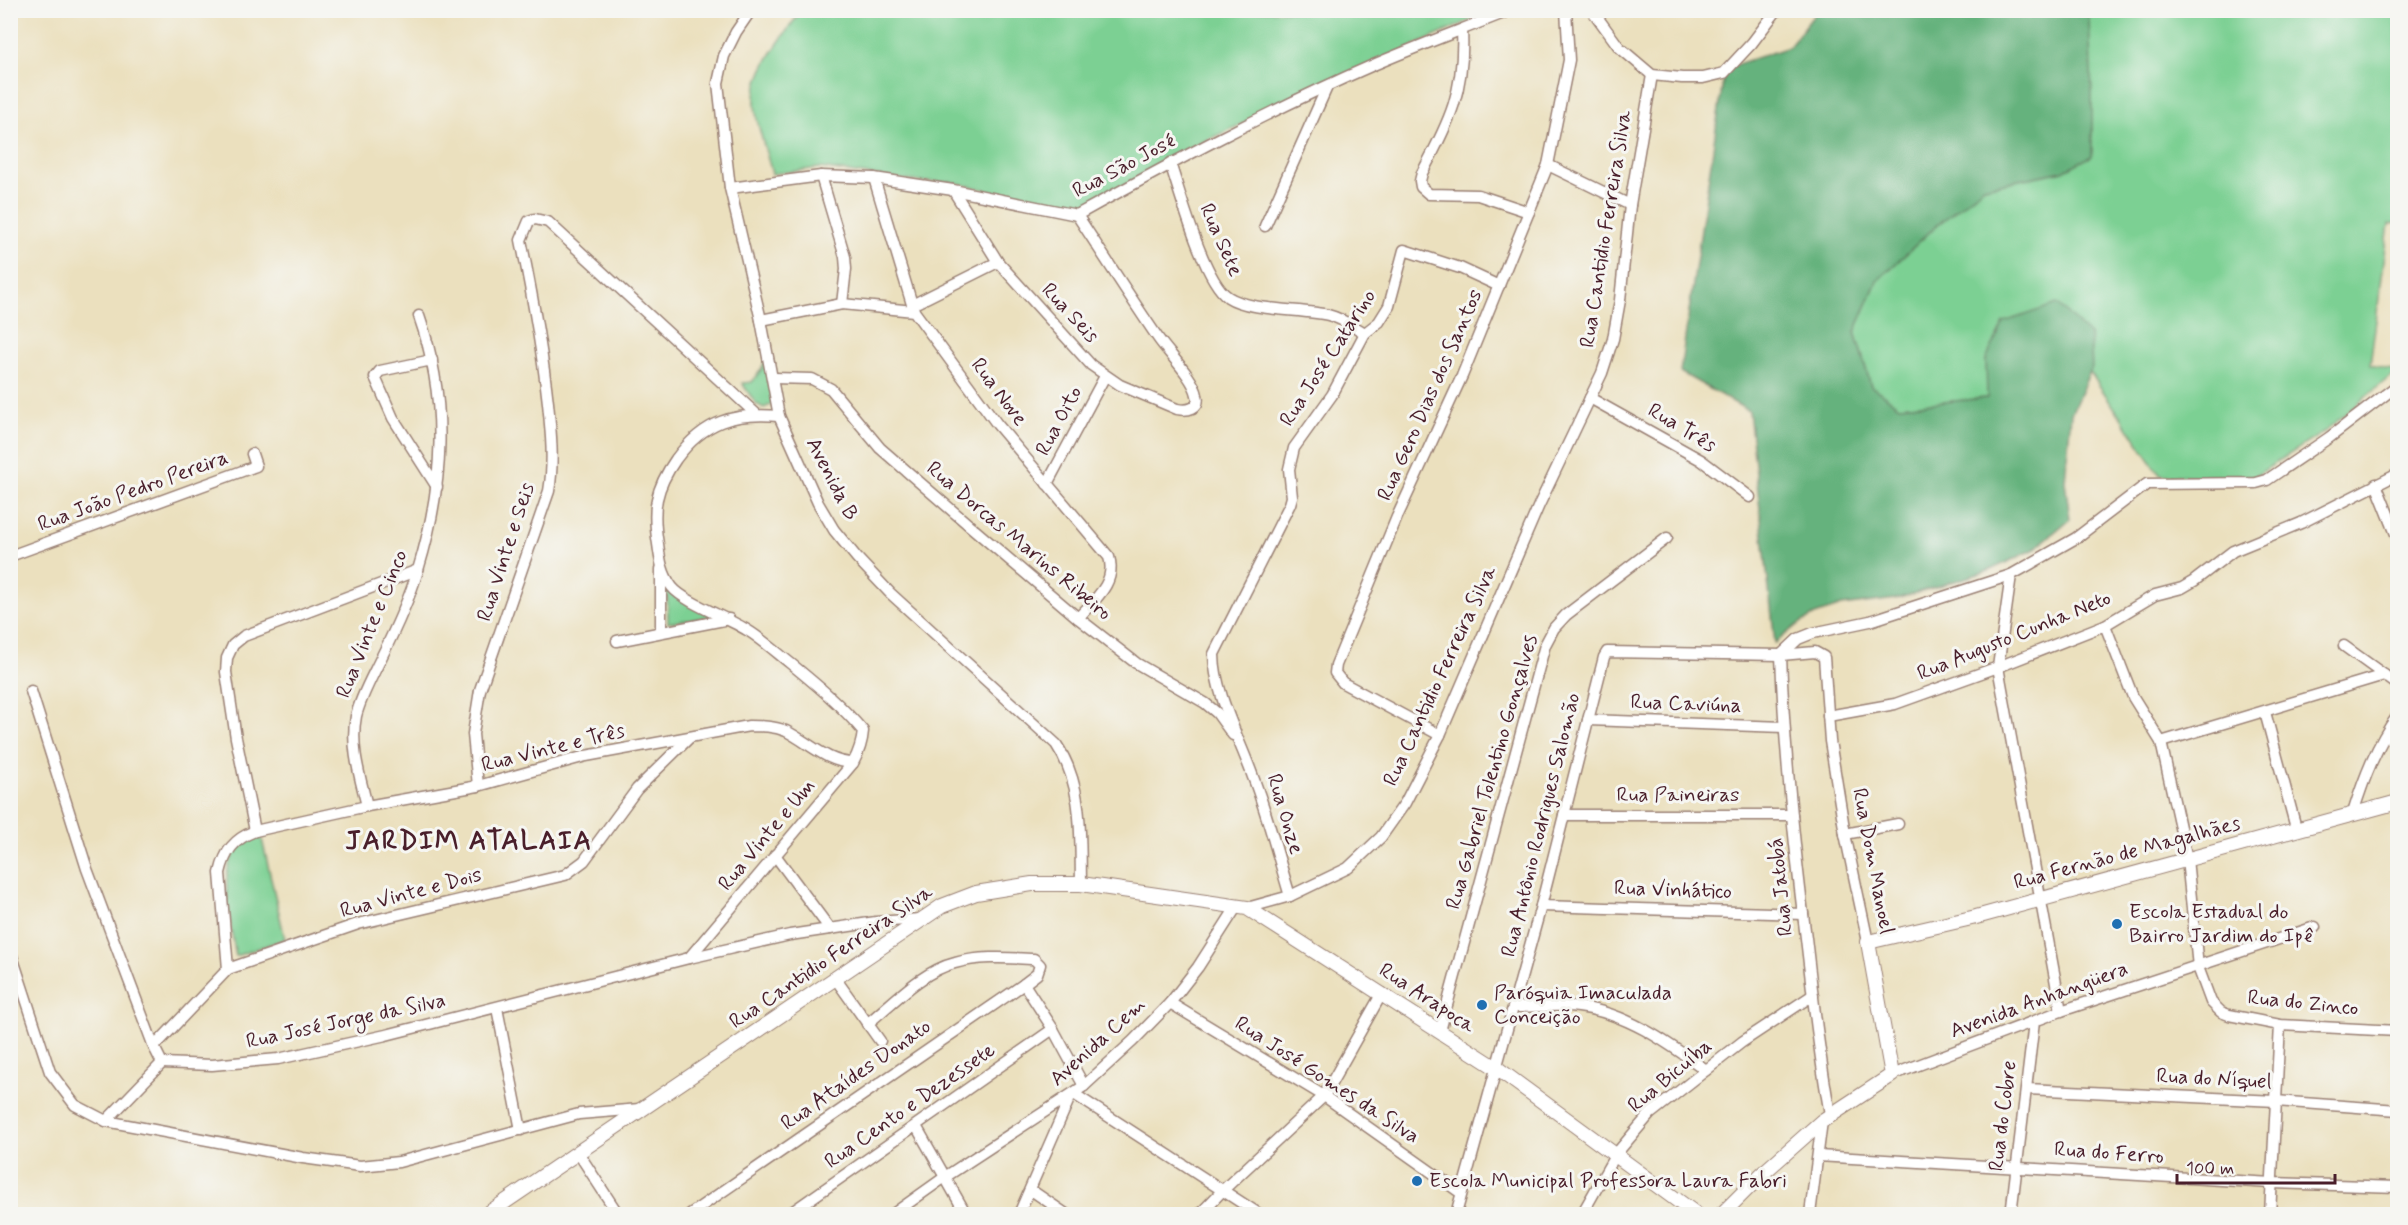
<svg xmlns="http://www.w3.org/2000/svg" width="2408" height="1225" viewBox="0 0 2408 1225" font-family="Mynerve,sans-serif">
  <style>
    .green { fill: #7cd093; stroke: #63785f; stroke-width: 1.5 }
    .forest { fill: #65b27d; stroke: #586854; stroke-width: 1.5 }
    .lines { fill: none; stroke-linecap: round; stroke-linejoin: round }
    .minor-casing { stroke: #9a8074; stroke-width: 13 }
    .tertiary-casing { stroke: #9a8074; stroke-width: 16 }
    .minor { stroke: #fff; stroke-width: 10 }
    .tertiary { stroke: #fff; stroke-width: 14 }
    .poi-dot { fill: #1f6fb2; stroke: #f6f6f2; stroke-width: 2 }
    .labels { text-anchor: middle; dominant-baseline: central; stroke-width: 6; stroke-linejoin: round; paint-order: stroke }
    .street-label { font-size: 21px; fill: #4a1f2b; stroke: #f6f6f2 }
    .poi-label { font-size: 21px; fill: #4a1f2b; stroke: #f6f6f2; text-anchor: start }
    .district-label { font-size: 27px; font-weight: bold; letter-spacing: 1.5px; fill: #4a1f2b; stroke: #f6f6f2 }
  </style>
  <rect width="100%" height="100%" fill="#f6f6f2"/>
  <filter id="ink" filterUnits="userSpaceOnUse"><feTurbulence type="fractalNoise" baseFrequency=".0167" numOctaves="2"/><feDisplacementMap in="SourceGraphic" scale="12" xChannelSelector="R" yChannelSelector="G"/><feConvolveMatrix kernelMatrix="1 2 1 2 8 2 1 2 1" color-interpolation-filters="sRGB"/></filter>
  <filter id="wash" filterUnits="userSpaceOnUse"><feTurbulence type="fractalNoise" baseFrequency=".008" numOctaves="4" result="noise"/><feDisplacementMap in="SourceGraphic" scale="24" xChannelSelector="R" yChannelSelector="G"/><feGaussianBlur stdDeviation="1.35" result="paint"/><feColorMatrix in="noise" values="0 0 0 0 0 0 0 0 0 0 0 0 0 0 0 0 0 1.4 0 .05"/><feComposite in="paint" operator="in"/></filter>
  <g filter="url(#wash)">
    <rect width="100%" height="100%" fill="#ebe0be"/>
    <!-- green -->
    <g class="green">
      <path d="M 801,11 L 1491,11 L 1165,159 L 1085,213 L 952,182 L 920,182 L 820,168 L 772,174 C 767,153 753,116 755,96 C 757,67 785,34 801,11 Z"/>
      <path d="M 2085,11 L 2397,11 L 2397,223 L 2389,224 L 2370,365 L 2397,371 L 2324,432 L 2254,477 L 2160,475 L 2090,372 L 2090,335 L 1986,359 L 1988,398 L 1899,406 L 1871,386 L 1855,332 L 1877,281 L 1936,226 L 1984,187 L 2063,171 L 2089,18 Z"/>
      <path d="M 766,358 L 773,404 L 764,408 L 756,404 L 742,383 L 752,382 L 761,370 Z"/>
      <path d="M 667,586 L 714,616 L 668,623 Z"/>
      <path d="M 261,835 L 285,939 L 236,956 C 232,938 230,921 228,904 C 224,869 226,850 261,835 Z"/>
    </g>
    <!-- forest -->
    <path class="forest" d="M 1817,11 L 2085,11 L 2089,18 L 2092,92 L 2092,156 L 2063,171 L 1984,187 L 1936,226 L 1877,281 L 1855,332 L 1871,386 L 1899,406 L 1987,398 L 1986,359 L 2004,322 L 2057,304 L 2090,335 L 2092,367 L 2071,414 L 2065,481 L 2070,519 L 2033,550 L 1988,571 L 1896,599 L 1842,606 L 1815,615 L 1797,625 L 1775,643 L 1749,411 L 1680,372 L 1725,68 L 1789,47 Z"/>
  </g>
  <g filter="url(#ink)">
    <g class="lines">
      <defs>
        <g id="minor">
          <path d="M 751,10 L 736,32 L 724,56 L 718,83 L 730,188 L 761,320 L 779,416 L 818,503 L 834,530 L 857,558 L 890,593 L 1056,744 C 1084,785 1080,837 1081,884"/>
          <path d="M 1592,10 L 1619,47 L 1652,75 L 1682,78 L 1703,78 L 1724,73 L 1752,43 L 1777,10"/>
          <path d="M 1462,30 C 1465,90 1450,121 1422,173 L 1420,181 L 1421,187 L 1429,194 L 1478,195 L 1529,212"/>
          <path d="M 1170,163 C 1180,193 1204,281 1228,297 C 1249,311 1303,309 1328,315 C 1341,318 1353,326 1365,333"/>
          <path d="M 1548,165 L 1630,205"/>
          <path d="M 821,176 L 845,257 L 846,269 L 842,304"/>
          <path d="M 874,178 L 914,311"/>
          <path d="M 730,188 L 821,176 L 874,178 L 953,190 L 1077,215 C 1173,162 1270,110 1371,66 C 1417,46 1464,29 1511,10"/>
          <path d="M 953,190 L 998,262 L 1091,365 L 1120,385 L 1177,409 C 1187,411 1201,409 1197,395 C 1194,378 1168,353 1158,338 C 1130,297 1104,256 1077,215"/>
          <path d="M 1265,226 L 1327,87"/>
          <path d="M 912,305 L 998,262"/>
          <path d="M 761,320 L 842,304 L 914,311 L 997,424 L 1109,557 C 1117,583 1094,600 1078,618"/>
          <path d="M 432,360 L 380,371 L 375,377 L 393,418 L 437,487"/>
          <path d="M 773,378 L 812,379 L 831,389 L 880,448 L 970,526 L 1078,618 L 1136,663 L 1205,703 L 1217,713 L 1233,735"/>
          <path d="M 1590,398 L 1701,460 L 1750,497"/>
          <path d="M 1047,484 L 1105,376"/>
          <path d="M 2376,484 L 2398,539"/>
          <path d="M 10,556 L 256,466 L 252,454"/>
          <path d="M 2011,575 L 1998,667 L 2061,1011"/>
          <path d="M 2105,625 L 2133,697 L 2161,742 L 2187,859 L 2198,967 L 2211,1002 L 2221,1012 L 2229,1015 L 2280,1025 L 2398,1031"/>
          <path d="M 661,632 L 661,569"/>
          <path d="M 617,641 L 729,619"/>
          <path d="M 2344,646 L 2398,685"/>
          <path d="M 1781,655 L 1798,639 L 1813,633 L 1870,621 L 2011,575 L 2076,538 L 2147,484 L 2256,483 L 2267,480 L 2330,437 L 2398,385"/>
          <path d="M 1781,655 C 1784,749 1794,844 1806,938 C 1813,997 1819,1056 1830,1114"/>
          <path d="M 31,691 L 87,869 L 154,1047 L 162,1063 L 212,1065 L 278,1059 L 386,1035 L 689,958 L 790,935 L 876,922 L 921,919"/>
          <path d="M 2265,712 L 2296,828"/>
          <path d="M 1828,716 L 1895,704 L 1998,667 L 2105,625 L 2155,595 L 2182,588 L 2194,581 L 2233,551 L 2301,523 L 2398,474"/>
          <path d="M 1588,720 L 1784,727"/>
          <path d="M 1440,735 L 1343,683 L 1335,673 L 1336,665 L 1397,517 L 1462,376 L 1548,165 L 1569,60 L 1566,10"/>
          <path d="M 2161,742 L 2384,675"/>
          <path d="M 478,786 L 473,734 L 480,690 L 549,491 C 554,462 551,432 548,403 C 542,348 532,294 521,240 L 529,221 L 535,219 L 548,222 L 755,413"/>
          <path d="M 367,806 C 360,777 350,746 356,716 C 361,696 372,677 381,658 C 395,630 409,600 418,570 C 444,485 449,401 419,316"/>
          <path d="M 2353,813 C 2364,778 2376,746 2398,715"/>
          <path d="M 1564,815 L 1792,815"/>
          <path d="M 255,831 L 236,738 L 226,672 L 227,658 L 233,645 L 244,636 L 418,570"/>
          <path d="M 1845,834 L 1898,824"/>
          <path d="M 775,855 L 830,929"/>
          <path d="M 1290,896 C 1278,857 1268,816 1253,777 C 1240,740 1214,692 1214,654 L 1290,504 L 1292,497 L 1289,469 L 1294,448 L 1332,395 L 1365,333 L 1379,322 L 1389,306 L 1404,250 L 1460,268 L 1499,286"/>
          <path d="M 1541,906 L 1803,914"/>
          <path d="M 1247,908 L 1290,896 L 1348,868 L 1381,837 L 1405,803 L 1440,735 L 1539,505 L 1602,373 L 1613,339 L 1620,300 L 1630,205 L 1652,75"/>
          <path d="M 10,950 L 50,1072 L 75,1105 L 106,1121 L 303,1158 L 360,1166 L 399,1162 L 579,1114 L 640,1109"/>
          <path d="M 689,958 L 853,763 C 859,752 862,744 863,731 C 841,705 817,685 790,663 C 776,652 762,639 747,630 C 728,618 684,602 672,587 C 662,574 660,560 658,544 C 652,509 655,489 676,459 C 704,421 734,412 779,416"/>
          <path d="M 228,969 L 220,873 C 225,851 234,839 255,831 L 367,806 L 478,786 L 586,756 L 749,726 C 761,726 774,726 786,731 C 808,742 828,763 853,763"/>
          <path d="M 835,978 L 880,1041"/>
          <path d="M 1024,984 L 1053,1029 L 1084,1086"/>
          <path d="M 1170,1003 L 1324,1096 L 1461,1193"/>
          <path d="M 1514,1007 C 1535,1007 1558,1004 1579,1007 C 1627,1013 1668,1043 1706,1070"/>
          <path d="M 497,1008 L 521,1130"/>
          <path d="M 1440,1031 L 1545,645 L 1554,628 L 1566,615 L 1667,538"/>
          <path d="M 154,1047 L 228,969 L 358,924 L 565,875 L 584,861 L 637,789 L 689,738"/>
          <path d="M 1892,1075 L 2061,1011 L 2315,927"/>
          <path d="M 2027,1089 L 2276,1101 L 2398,1110"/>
          <path d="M 1074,1094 L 1259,1214"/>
          <path d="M 106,1121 L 162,1063"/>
          <path d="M 916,1126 L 966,1214"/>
          <path d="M 579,1154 L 618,1214"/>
          <path d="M 1818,1156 L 2272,1183 L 2398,1187"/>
          <path d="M 1031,1190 L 1066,1214"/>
          <path d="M 690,1214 L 1024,984 L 1037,974 L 1040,965 L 1034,959 C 1008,958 980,956 955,963 C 922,971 893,1003 867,1024"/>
          <path d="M 789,1214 L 1053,1029"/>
          <path d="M 893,1214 L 945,1177 L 1084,1086 L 1133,1041 L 1170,1003 L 1198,967 L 1237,906"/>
          <path d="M 1019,1214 L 1070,1097"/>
          <path d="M 1200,1214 L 1222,1191 L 1324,1096 L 1382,993"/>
          <path d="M 1456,1214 L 1541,906 L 1604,657 L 1607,652 L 1781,655 L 1815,652 L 1824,657 L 1830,741 L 1845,834 L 1868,942"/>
          <path d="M 1582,1214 L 1616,1154 L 1650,1114 L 1742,1042 L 1813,995"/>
          <path d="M 1810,1214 L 1822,1121"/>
          <path d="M 2011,1214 L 2034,1022"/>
          <path d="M 2270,1214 L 2280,1025"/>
        </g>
        <g id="tertiary">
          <path d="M 487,1214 L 942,906 L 976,893 L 1032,884 L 1081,884 L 1247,908 L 1498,1069 L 1696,1214"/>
          <path d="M 1722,1214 L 1762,1174 L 1822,1121 L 1892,1075 L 1868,942 L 1976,917 L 2398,802"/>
        </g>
      </defs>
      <!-- minor casing -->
      <use href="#minor" class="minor-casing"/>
      <!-- tertiary casing -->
      <use href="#tertiary" class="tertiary-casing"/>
      <!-- minor -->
      <use href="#minor" class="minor"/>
      <!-- tertiary -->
      <use href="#tertiary" class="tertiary"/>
    </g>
  </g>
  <!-- markers -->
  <g class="poi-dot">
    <circle cx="2117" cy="924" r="6"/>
    <circle cx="1482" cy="1005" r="6"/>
    <circle cx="1417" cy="1181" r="6"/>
  </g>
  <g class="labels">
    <!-- street labels -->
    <g class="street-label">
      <text transform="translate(1124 166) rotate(-28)">Rua São José</text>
      <text transform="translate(1606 229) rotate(-81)">Rua Cantidio Ferreira Silva</text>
      <text transform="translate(1221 240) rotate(66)">Rua Sete</text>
      <text transform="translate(1070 313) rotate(47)">Rua Seis</text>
      <text transform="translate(1328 358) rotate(-57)">Rua José Catarino</text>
      <text transform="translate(999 392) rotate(53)">Rua Nove</text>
      <text transform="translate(1430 395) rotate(-66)">Rua Gero Dias dos Santos</text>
      <text transform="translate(1059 421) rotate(-62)">Rua Oito</text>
      <text transform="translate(1682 428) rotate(31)">Rua Três</text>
      <text transform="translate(832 479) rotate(63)">Avenida B</text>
      <text transform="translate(133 491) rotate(-20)">Rua João Pedro Pereira</text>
      <text transform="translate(1019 541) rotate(40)">Rua Dorcas Marins Ribeiro</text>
      <text transform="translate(506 552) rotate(-72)">Rua Vinte e Seis</text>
      <text transform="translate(372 624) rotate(-68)">Rua Vinte e Cinco</text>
      <text transform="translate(2014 636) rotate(-22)">Rua Augusto Cunha Neto</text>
      <text transform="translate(1440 676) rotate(-65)">Rua Cantidio Ferreira Silva</text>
      <text transform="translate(1686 704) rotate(2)">Rua Caviúna</text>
      <text transform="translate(553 748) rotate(-14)">Rua Vinte e Três</text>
      <text transform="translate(1492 772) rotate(-74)">Rua Gabriel Tolentino Gonçalves</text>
      <text x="1678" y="795">Rua Paineiras</text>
      <text transform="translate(1285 814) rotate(73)">Rua Onze</text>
      <text transform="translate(1541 825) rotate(-76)">Rua Antônio Rodrigues Salomão</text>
      <text transform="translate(767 835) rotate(-50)">Rua Vinte e Um</text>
      <text transform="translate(2127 853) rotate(-15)">Rua Fernão de Magalhães</text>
      <text transform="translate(1873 861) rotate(79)">Rua Dom Manoel</text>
      <text transform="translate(1781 887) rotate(-96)">Rua Jatobá</text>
      <text transform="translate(1673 890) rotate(2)">Rua Vinhático</text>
      <text transform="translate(411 893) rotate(-15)">Rua Vinte e Dois</text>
      <text transform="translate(831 957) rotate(-34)">Rua Cantidio Ferreira Silva</text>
      <text transform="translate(1427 998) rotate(33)">Rua Arapoca</text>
      <text transform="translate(2039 1000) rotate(-20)">Avenida Anhangüera</text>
      <text transform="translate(2303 1003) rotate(6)">Rua do Zinco</text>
      <text transform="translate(346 1021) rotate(-12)">Rua José Jorge da Silva</text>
      <text transform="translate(1098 1042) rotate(-42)">Avenida Cem</text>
      <text transform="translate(856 1075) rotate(-35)">Rua Ataídes Donato</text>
      <text transform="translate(1670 1076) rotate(-40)">Rua Bicuíba</text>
      <text transform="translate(2214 1079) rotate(3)">Rua do Níquel</text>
      <text transform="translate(1327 1080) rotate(33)">Rua José Gomes da Silva</text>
      <text transform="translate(910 1106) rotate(-35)">Rua Cento e Dezessete</text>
      <text transform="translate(2003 1116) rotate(-83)">Rua do Cobre</text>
      <text transform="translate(2109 1153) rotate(4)">Rua do Ferro</text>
    </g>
    <!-- poi labels -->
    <g class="poi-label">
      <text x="2129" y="912">Escola Estadual do<tspan x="2129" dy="24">Bairro Jardim do Ipê</tspan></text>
      <text x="1494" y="993">Paróquia Imaculada<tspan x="1494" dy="24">Conceição</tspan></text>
      <text x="1429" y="1181">Escola Municipal Professora Laura Fabri</text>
    </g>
    <!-- district labels -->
    <g class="district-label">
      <text x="469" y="841">JARDIM ATALAIA</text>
    </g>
  </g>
  <!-- margin -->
  <rect width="2408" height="1225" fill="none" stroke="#f6f6f2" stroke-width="36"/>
  <!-- scale -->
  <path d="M2177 1174v9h158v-9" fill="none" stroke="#4a1f2b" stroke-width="3"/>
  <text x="2186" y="1174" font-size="18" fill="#4a1f2b" stroke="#f6f6f2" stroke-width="4.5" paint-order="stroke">100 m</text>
</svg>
